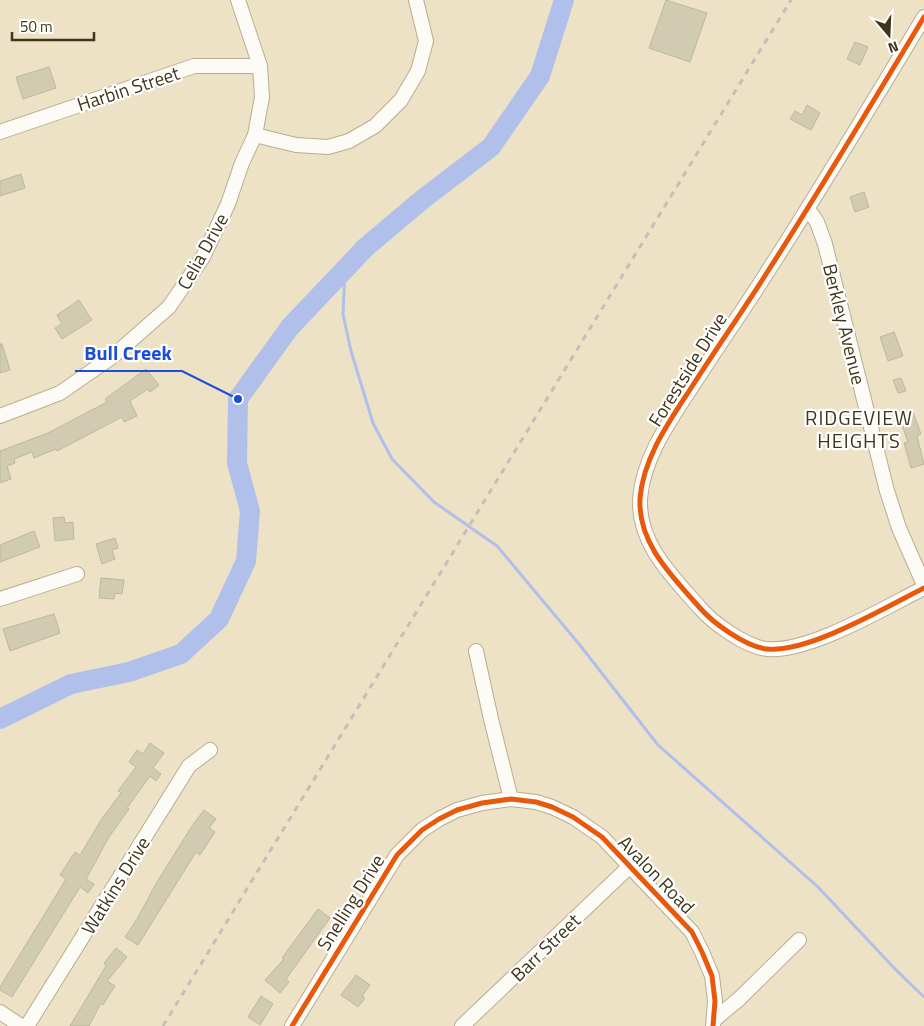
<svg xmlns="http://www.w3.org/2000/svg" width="924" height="1026" viewBox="0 0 924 1026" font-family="'Titillium Web',sans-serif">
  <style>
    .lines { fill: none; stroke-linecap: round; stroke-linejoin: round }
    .stream { stroke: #b0c0eb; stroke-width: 3 }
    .river { stroke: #b0c0eb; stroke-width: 20 }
    .building { fill: #d0cbb1; stroke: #bdb89e }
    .street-casing { stroke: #b7ad94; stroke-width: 16 }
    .street { stroke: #fcfbf6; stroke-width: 14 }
    .rail { stroke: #c2c0b8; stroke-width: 3; stroke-dasharray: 6 6; stroke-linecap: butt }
    .cycleway-casing { stroke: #fff; stroke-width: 8 }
    .cycleway { stroke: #e8590c; stroke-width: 5 }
    .labels { text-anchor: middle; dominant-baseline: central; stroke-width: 4.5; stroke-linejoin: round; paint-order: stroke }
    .street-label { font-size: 19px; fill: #3f351a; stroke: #fff }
    .neighbourhood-label { font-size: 20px; letter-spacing: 1px; fill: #3f351a; stroke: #fff }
    .leader { fill: none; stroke: #1d4ed8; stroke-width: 2 }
    .callout-dot { fill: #1d4ed8; stroke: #fff; stroke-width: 2 }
    .callout-label { font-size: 20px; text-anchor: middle; font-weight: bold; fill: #1d4ed8; stroke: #fff; stroke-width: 4.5; stroke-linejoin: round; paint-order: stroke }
  </style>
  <rect width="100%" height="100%" fill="#ede2c5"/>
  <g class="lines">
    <!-- stream -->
    <path class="stream" d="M 345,269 L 343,314 L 351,351 L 373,423 L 392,459 L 434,502 L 497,546 L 579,644 L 658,745 L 818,887 L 896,970 L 924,997"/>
    <!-- river -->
    <path class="river" d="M 0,719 L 71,684 L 129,672 L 181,654 L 219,619 L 246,561 L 250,511 L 237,463 L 238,399 L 290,327 L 366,247 L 423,199 L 491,147 L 540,76 L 564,0"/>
  </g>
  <!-- building -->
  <g class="building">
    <path d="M 666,0 L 707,13 L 690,62 L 649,48 Z"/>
    <path d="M 855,42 L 868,47 L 860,65 L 847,59 Z"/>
    <path d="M 49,67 L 56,88 L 23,99 L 16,77 Z"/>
    <path d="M 807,105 L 820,113 L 811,130 L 790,119 L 795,111 L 802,115 Z"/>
    <path d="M 21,174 L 25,188 L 0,196 L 0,181 Z"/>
    <path d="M 864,192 L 869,207 L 855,212 L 850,197 Z"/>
    <path d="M 79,300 L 92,320 L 62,339 L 55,328 L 62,324 L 57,315 Z"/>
    <path d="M 894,332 L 903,356 L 888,361 L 880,337 Z"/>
    <path d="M 0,344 L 2,344 L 10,370 L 0,373 Z"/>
    <path d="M 146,369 L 159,385 L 150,392 L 148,389 L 130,401 L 137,416 L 124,422 L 122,417 L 57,451 L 56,449 L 34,458 L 32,452 L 14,459 L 15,463 L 7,466 L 11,479 L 0,483 L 0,451 L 48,433 L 107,402 L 105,399 Z"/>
    <path d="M 901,378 L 906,391 L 898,393 L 893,380 Z"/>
    <path d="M 913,412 L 921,434 L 917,436 L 924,464 L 911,468 L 904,443 L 908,442 L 899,417 Z"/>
    <path d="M 64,517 L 65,523 L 73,522 L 74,539 L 55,541 L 53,518 Z"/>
    <path d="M 34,531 L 40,547 L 0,562 L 0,545 Z"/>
    <path d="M 115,538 L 118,548 L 112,550 L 115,559 L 102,564 L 96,544 Z"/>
    <path d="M 101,578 L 124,580 L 122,594 L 115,593 L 114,599 L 99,598 Z"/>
    <path d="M 54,614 L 60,633 L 10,651 L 3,629 Z"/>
    <path d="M 150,743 L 164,753 L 153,768 L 161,774 L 156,781 L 150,776 L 127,808 L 129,809 L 109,837 L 86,879 L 94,884 L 88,893 L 80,887 L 12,997 L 0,990 L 0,987 L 66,879 L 60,875 L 75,852 L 80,855 L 101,820 L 121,793 L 118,791 L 136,767 L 129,762 L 137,750 L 143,754 Z"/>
    <path d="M 204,810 L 216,819 L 209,828 L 215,832 L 200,855 L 196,852 L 138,945 L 125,937 L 137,919 L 157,882 L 192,826 Z"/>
    <path d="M 318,909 L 330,918 L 286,979 L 289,982 L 280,993 L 265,980 L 284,959 L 282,958 Z"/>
    <path d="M 116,948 L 127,957 L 107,981 L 115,986 L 103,1005 L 101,1003 L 89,1026 L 70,1026 L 106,966 L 104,963 Z"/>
    <path d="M 356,975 L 370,985 L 362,996 L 365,998 L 358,1007 L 341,995 Z"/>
    <path d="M 261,996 L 273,1004 L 260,1025 L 248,1017 Z"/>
  </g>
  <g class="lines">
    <defs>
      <g id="street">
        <path d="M 924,17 C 873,102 822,187 768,271 C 744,309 718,346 693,385 C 671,419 643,457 640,499 C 638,544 672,576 700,608 C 713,623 746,647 767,649 C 809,653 886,607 924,588"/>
        <path d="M 0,132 L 194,66 L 260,66"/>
        <path d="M 255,135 L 296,145 L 328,147 L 349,141 L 375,126 L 401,100 L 418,71 L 426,41 L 416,0"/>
        <path d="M 808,209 L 817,222 L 825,244 L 887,491 L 899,528 L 924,585"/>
        <path d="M 0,416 L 60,393 L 112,357 L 169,307 L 203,257 L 228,204 L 242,163 L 255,135 L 262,97 L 260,66 L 238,0"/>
        <path d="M 0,599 L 77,574"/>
        <path d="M 476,651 L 491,719 L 511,799"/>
        <path d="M 0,1012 L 21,1026"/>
        <path d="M 715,1019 L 739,999 L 799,940"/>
        <path d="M 27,1026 L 189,766 L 210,750"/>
        <path d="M 292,1026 L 397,855 L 422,830 L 439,819 L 457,810 L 482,803 L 511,799 L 536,802 L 552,807 L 573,817 L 602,837 L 692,932 L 702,952 L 712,976 L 715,1001 L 713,1026"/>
        <path d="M 462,1026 L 629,867"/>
      </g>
    </defs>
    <!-- street casing -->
    <use href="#street" class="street-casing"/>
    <!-- street -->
    <use href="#street" class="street"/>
    <!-- rail -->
    <path class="rail" d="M 163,1026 L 791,0"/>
    <defs>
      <g id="cycleway">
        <path d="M 924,17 C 873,102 822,187 768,271 C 744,309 718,346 693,385 C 671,419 643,457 640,499 C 638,544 672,576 700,608 C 713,623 746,647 767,649 C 809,653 886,607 924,588"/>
        <path d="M 292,1026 L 397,855 L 422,830 L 439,819 L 457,810 L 482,803 L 511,799 L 536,802 L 552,807 L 573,817 L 602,837 L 692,932 L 702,952 L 712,976 L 715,1001 L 713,1026"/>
      </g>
    </defs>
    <!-- cycleway casing -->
    <use href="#cycleway" class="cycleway-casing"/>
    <!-- cycleway -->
    <use href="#cycleway" class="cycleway"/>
  </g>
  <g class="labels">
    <!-- street labels -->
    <g class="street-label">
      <text transform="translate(128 88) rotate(-18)">Harbin Street</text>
      <text transform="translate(202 251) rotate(-61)">Celia Drive</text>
      <text transform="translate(845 324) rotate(76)">Berkley Avenue</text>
      <text transform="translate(687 369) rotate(-58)">Forestside Drive</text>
      <text transform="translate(657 874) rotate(46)">Avalon Road</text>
      <text transform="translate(115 885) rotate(-58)">Watkins Drive</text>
      <text transform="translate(350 902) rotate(-58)">Snelling Drive</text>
      <text transform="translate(545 947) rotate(-44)">Barr Street</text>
    </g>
    <!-- neighbourhood labels -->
    <g class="neighbourhood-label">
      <text x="859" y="417">RIDGEVIEW<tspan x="859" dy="23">HEIGHTS</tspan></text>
    </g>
  </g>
  <!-- callouts -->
  <path class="leader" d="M238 399L182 371H75"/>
  <circle class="callout-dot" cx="238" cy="399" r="5"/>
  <g class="callout-label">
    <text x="128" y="360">Bull Creek</text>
  </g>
  <!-- north arrow -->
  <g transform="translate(889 35) rotate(161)" stroke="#ffffff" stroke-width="4" paint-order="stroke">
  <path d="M0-4L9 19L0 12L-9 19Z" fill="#3f351a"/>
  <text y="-8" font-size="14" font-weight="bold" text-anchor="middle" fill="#3f351a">N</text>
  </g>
  <!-- scale -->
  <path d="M12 32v8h82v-8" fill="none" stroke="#3f351a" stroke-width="2.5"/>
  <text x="20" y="32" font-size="15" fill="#3f351a" stroke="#ffffff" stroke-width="4" paint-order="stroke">50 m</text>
</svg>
